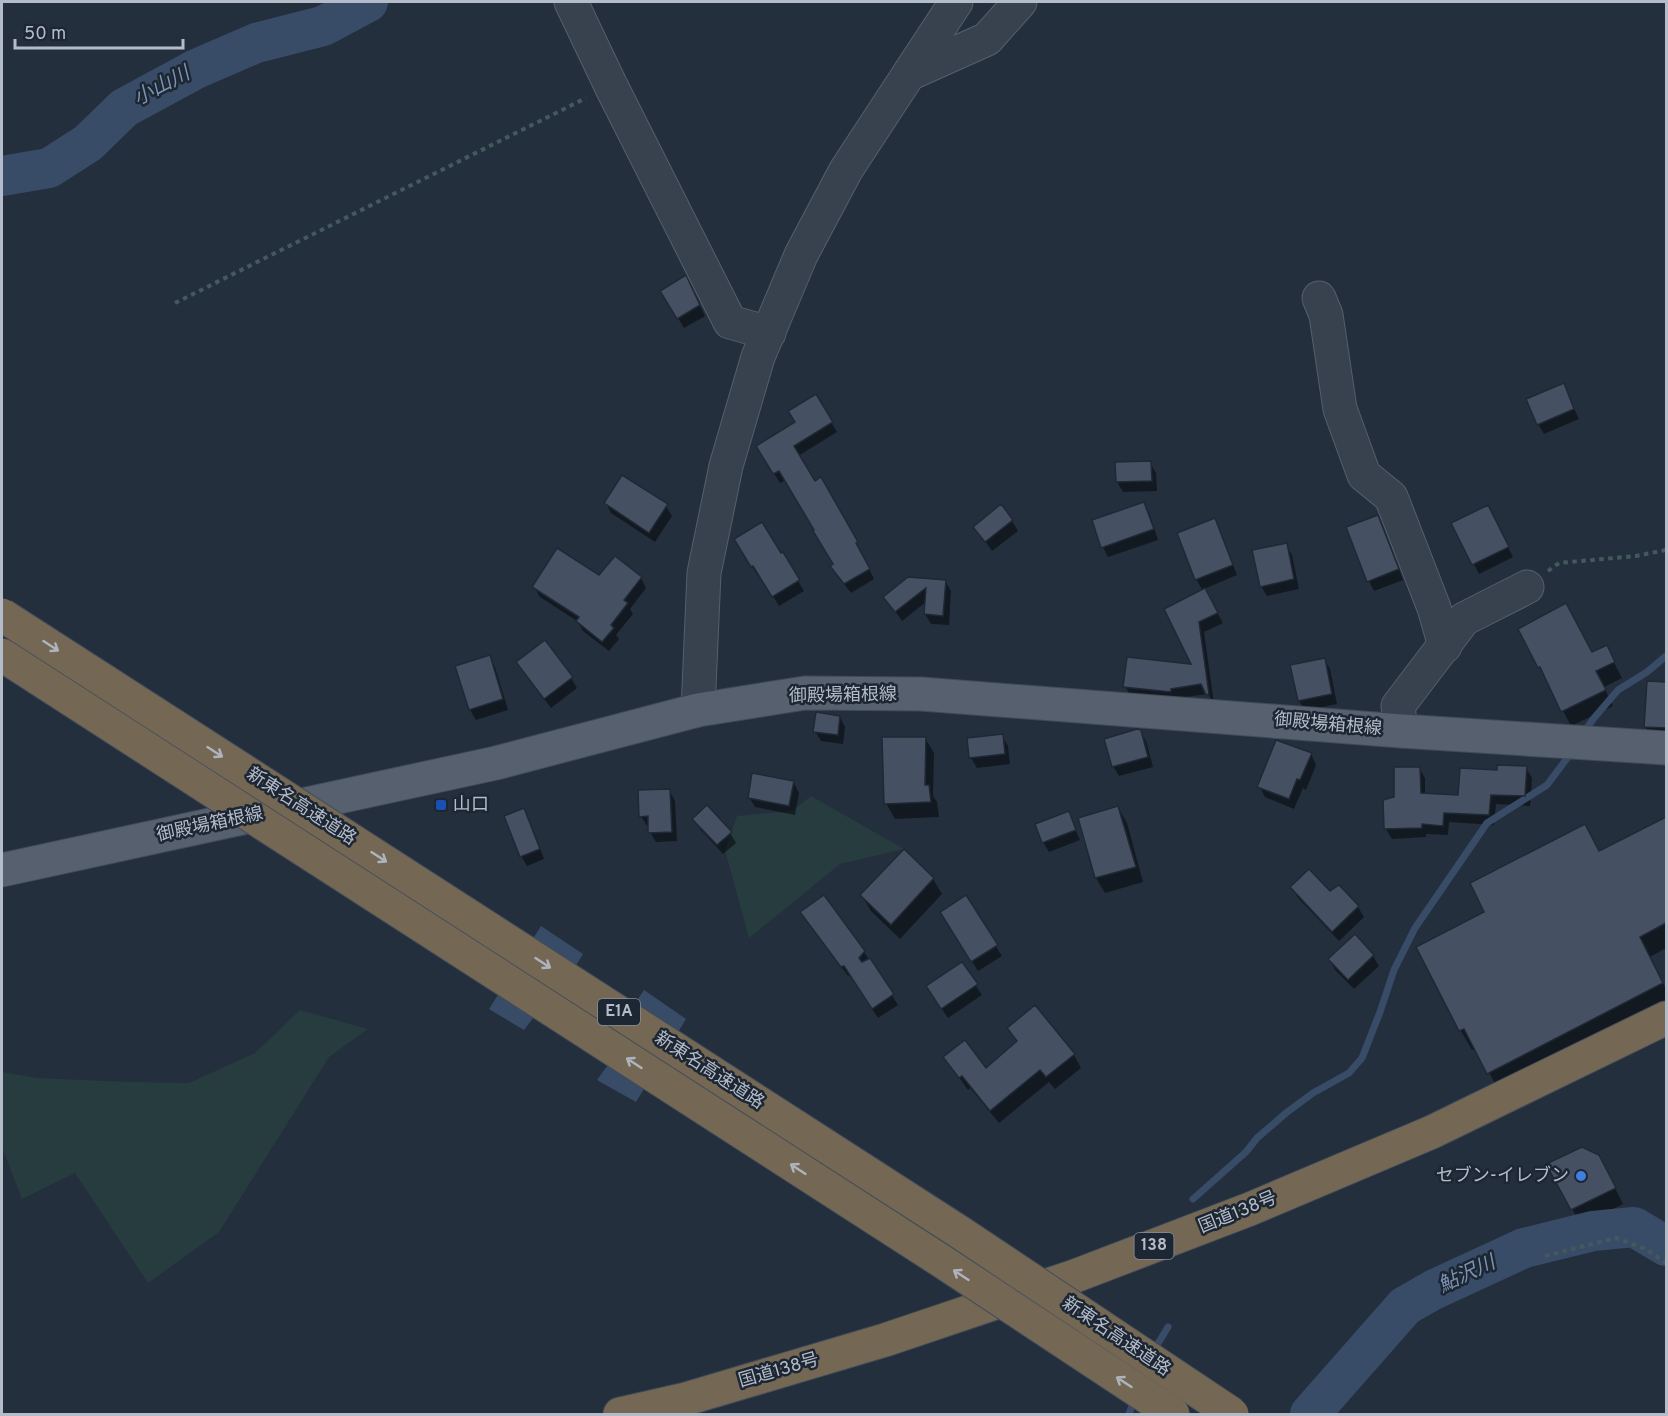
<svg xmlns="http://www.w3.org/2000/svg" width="1668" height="1416" viewBox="0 0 1668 1416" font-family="Overpass,'Noto Sans JP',sans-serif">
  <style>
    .green { fill: #263c3f }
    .water { fill: #394c67 }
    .shadow { fill: #0007 }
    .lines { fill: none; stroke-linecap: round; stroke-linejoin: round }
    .stream { stroke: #394c67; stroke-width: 7 }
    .river { stroke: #394c67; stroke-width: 40 }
    .building { fill: #455162; stroke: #1f2835; stroke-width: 1.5 }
    .minor-casing { stroke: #565f6c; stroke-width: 35 }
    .major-casing { stroke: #414a57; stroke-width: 35 }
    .highway-casing { stroke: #434c59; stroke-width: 35 }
    .path { stroke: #44595c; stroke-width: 4; stroke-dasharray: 4.5 4.5; stroke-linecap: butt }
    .minor { stroke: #38414e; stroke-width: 33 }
    .major { stroke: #56606e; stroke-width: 33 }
    .highway { stroke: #746855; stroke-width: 33 }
    .highway-bridge-casing { stroke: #434c59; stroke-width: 35; stroke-linecap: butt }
    .highway-bridge { stroke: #746855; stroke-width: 33 }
    .oneway { stroke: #aeb4bd }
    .transit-dot { fill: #1a4fb4; stroke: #1d2633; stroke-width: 2 }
    .shop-dot { fill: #3f7fe0; stroke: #1d2633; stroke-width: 2 }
    .labels { text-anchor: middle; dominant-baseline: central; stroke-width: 5; stroke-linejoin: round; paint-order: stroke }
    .shield { fill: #1d2633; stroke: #878f9c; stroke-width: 1.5 }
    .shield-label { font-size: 16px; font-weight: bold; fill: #b4bcc9 }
    .street-label { font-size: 18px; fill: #b4bcc9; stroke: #1d2633 }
    .poi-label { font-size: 18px; fill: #b4bcc9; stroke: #1d2633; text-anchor: start }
    .water-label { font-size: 20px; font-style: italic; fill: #7c92b1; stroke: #1d2633 }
  </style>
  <rect width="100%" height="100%" fill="#242f3e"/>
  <!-- green -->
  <g class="green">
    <path d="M 811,796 L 904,849 L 840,864 L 749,938 L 725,850 L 737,816 L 792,811 Z"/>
    <path d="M 300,1010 L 368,1029 L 329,1057 L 219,1232 L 148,1283 L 75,1173 L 22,1199 L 2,1147 L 2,1072 L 37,1078 L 130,1082 L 189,1083 L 255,1053 Z"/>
  </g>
  <!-- water -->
  <g class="water">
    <path d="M 541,926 L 583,954 L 543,1019 L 534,1017 L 524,1030 L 489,1009 Z"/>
    <path d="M 644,990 L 686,1019 L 636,1102 L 597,1080 L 610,1062 L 600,1056 Z"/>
  </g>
  <!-- shadow -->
  <g class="shadow">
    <path d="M 691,287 L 705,316 L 684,328 L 662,291 Z"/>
    <path d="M 1563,385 L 1579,419 L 1544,434 L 1538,424 Z"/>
    <path d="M 815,396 L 837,432 L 798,456 L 814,483 L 820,479 L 862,553 L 861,553 L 874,579 L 851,593 L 838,576 L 835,564 L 786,480 L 780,483 L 758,447 L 797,423 Z"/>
    <path d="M 1150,463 L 1156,473 L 1157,491 L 1123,492 L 1117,482 Z"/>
    <path d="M 606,503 L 666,506 L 672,516 L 655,542 L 611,513 Z"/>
    <path d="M 1143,504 L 1149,513 L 1158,540 L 1108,557 L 1103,547 Z"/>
    <path d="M 1377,517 L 1383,527 L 1403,580 L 1374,591 L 1369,581 Z"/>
    <path d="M 1493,517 L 1513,557 L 1479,574 L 1453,524 Z"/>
    <path d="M 1214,520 L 1220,530 L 1237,575 L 1204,589 L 1223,623 L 1204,632 L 1214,704 L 1208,694 L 1177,698 L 1131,696 L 1125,686 L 1193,666 L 1203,591 L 1196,579 L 1179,534 Z"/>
    <path d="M 1012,521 L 1018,531 L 992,551 L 975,527 Z"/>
    <path d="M 736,540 L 780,555 L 782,554 L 804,591 L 779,606 L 760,575 L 758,576 Z"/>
    <path d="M 1286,545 L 1292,555 L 1299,589 L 1267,596 L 1261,586 Z"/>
    <path d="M 600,577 L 641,578 L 646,588 L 630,609 L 633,614 L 616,635 L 619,639 L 609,651 L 583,631 L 577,621 L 540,597 L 534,587 Z"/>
    <path d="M 945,581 L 951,591 L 949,625 L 931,624 L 925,614 L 926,602 L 902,621 L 885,597 Z"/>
    <path d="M 1606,647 L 1622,678 L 1604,687 L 1613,706 L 1571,726 L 1540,667 L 1592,654 Z"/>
    <path d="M 489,657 L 495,667 L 508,710 L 476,720 L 470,710 L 457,667 Z"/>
    <path d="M 1324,659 L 1330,669 L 1337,704 L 1305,711 L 1299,701 Z"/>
    <path d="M 524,672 L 571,678 L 577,688 L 551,708 Z"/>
    <path d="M 1648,683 L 1666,684 L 1666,737 L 1651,736 L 1645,726 Z"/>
    <path d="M 840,717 L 845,727 L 843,744 L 821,741 L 815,731 Z"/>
    <path d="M 1140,731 L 1146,741 L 1153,767 L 1119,776 L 1113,766 Z"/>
    <path d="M 1002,736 L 1008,746 L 1010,764 L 977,768 L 971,758 Z"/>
    <path d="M 925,738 L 934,753 L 933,796 L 937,802 L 939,817 L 895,819 L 886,803 Z"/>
    <path d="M 1311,754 L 1316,765 L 1306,790 L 1303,788 L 1294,809 L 1265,797 L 1259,786 Z"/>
    <path d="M 1419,768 L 1425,778 L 1425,795 L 1459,797 L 1499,771 L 1526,768 L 1532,778 L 1530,806 L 1496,804 L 1494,825 L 1449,822 L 1448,835 L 1426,834 L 1426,837 L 1392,839 L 1386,829 L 1396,798 Z"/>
    <path d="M 794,783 L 799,793 L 795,815 L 755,807 L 749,797 Z"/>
    <path d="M 670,791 L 675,801 L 677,841 L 656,842 L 650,832 L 650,826 L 647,826 L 641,816 Z"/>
    <path d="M 1118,807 L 1127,823 L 1143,882 L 1105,893 L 1096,878 L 1080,819 Z"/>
    <path d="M 1068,813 L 1080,840 L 1049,852 L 1043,842 Z"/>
    <path d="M 1666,818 L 1666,948 L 1650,957 L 1666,989 L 1666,1006 L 1500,1093 L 1476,1048 L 1472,1050 L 1461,1031 L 1418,948 Z"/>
    <path d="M 694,819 L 730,833 L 736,843 L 723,854 L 700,829 Z"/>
    <path d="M 529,820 L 544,859 L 527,866 L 521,856 Z"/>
    <path d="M 904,852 L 933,879 L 942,894 L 900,939 L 871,911 L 862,896 Z"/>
    <path d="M 1339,887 L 1358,907 L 1364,917 L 1339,941 L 1298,898 L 1292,888 L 1329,893 Z"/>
    <path d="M 966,897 L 1002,956 L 978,971 L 948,923 Z"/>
    <path d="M 808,922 L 864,952 L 898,1005 L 878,1018 L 850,975 L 848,976 Z"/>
    <path d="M 1373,956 L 1379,966 L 1354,989 L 1335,970 L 1330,960 Z"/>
    <path d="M 961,964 L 982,995 L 948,1018 L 933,996 Z"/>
    <path d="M 1035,1007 L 1074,1055 L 1081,1068 L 1055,1089 L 1049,1082 L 999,1123 L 970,1088 L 968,1090 L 945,1057 L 985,1070 L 1018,1043 L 1009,1028 Z"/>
    <path d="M 1548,1165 L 1607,1172 L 1623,1204 L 1581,1225 Z"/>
  </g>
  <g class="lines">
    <!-- stream -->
    <g class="stream">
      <path d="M 1583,733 L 1594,718 L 1618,690 L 1647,672 L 1666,656"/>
      <path d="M 1193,1199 L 1246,1152 L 1257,1138 L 1286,1113 L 1313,1093 L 1349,1073 L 1362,1058 L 1380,1012 L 1394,970 L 1415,928 L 1487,823 L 1547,785 L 1571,753"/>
      <path d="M 1154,1350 L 1168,1327"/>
      <path d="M 1129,1414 L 1134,1400"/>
    </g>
    <!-- river -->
    <g class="river">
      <path d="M 2,176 L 49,168 L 88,143 L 124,108 L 196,69 L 256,43 L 323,26 L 368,2"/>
      <path d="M 1310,1414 L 1405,1306 L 1433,1290 L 1524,1248 L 1593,1231 L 1634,1227 L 1666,1246"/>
    </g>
  </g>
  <!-- building -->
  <g class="building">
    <path d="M 686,275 L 700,305 L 677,319 L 660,291 Z"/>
    <path d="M 1564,383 L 1574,409 L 1537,425 L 1526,399 Z"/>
    <path d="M 816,394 L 833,422 L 794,446 L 815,481 L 821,477 L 858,542 L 856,543 L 870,569 L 844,584 L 830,566 L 833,564 L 813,531 L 814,530 L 779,471 L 773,474 L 756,446 L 795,422 L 788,411 Z"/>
    <path d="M 1151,461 L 1152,481 L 1116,482 L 1115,462 Z"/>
    <path d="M 622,475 L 668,504 L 649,533 L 604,503 Z"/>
    <path d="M 1144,502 L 1154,529 L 1101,548 L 1092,520 Z"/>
    <path d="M 1001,504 L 1013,520 L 985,542 L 973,527 Z"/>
    <path d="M 1488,505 L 1509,547 L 1472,565 L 1451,523 Z"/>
    <path d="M 1378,515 L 1399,569 L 1367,582 L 1346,527 Z"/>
    <path d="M 1215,518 L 1233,565 L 1195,580 L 1177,533 Z"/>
    <path d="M 762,522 L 781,553 L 783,552 L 800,580 L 772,597 L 753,566 L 751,567 L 734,539 Z"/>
    <path d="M 1287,543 L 1294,579 L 1260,587 L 1252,550 Z"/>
    <path d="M 557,548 L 599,575 L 615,556 L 642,577 L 624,600 L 628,603 L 611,625 L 614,628 L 602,642 L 576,621 L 579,617 L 532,587 Z"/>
    <path d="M 908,577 L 946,580 L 943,616 L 924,614 L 926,588 L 895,612 L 883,597 Z"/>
    <path d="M 1205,588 L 1218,613 L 1199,622 L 1209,694 L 1206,695 L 1201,684 L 1171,689 L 1171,692 L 1123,687 L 1127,657 L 1191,664 L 1164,609 Z"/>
    <path d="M 1566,603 L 1592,652 L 1607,645 L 1615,662 L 1596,671 L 1606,690 L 1561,712 L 1540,667 L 1538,668 L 1518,629 Z"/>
    <path d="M 545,640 L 573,677 L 544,699 L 516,662 Z"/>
    <path d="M 490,655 L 503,699 L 469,710 L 455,666 Z"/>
    <path d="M 1325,658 L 1332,694 L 1298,701 L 1290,665 Z"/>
    <path d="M 1647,681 L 1666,682 L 1666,728 L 1644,727 Z"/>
    <path d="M 816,712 L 840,716 L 838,735 L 813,732 Z"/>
    <path d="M 1137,729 L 1141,730 L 1148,757 L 1112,767 L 1104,739 Z"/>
    <path d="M 1003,734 L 1005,754 L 969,758 L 967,738 Z"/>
    <path d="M 882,737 L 926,737 L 925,785 L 929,785 L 931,802 L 884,804 Z"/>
    <path d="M 1276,740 L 1312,753 L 1300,780 L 1297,779 L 1289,799 L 1257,787 Z"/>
    <path d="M 1497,765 L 1527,766 L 1525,796 L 1491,795 L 1489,815 L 1444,813 L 1443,826 L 1422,824 L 1422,828 L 1384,829 L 1383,800 L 1394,797 L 1394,767 L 1420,767 L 1421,793 L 1458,795 L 1460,768 L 1497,770 Z"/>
    <path d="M 752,773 L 794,781 L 789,806 L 748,798 Z"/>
    <path d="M 670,789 L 672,832 L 648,833 L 648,816 L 639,817 L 638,790 Z"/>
    <path d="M 707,805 L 732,832 L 717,845 L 692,819 Z"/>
    <path d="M 1118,806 L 1136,867 L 1095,878 L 1078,818 Z"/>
    <path d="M 524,808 L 540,849 L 520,857 L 504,816 Z"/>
    <path d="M 1069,811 L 1076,830 L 1042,843 L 1035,824 Z"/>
    <path d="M 1666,817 L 1666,923 L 1640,937 L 1663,983 L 1487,1074 L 1464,1029 L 1459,1031 L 1416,947 L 1484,912 L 1470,883 L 1585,824 L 1599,851 Z"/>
    <path d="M 904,849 L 934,878 L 891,925 L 860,895 Z"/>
    <path d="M 1309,869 L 1330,891 L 1339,885 L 1359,906 L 1332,932 L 1290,887 Z"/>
    <path d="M 824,895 L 865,951 L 859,958 L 862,962 L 870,958 L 894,994 L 872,1009 L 844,966 L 841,967 L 800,912 Z"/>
    <path d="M 966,895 L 998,945 L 971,962 L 940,912 Z"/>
    <path d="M 1355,934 L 1374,955 L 1348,980 L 1328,959 Z"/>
    <path d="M 962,962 L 978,984 L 941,1009 L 926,986 Z"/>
    <path d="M 1035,1005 L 1075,1054 L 1046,1077 L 1040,1070 L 990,1111 L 962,1076 L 959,1078 L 943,1057 L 965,1040 L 986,1068 L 1017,1041 L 1007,1028 Z"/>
    <path d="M 1582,1147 L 1599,1155 L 1616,1188 L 1571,1210 L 1546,1164 Z"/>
  </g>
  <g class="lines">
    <defs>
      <g id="minor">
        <path d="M 571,2 L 611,86 L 730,322 L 769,333"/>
        <path d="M 909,74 L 987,39 L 1020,2"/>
        <path d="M 1319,298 L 1326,315 L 1340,409 L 1364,475 L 1391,497 L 1434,608 L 1445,646"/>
        <path d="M 698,710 L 704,573 L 726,466 L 758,357 L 801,255 L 846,170 L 956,2"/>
        <path d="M 1401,731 L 1398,706 L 1464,619 L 1527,587"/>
      </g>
      <path id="major" d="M 2,870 L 496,763 L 698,710 L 805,693 L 921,694 L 1401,731 L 1666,748"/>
      <path id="highway" d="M 620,1414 L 686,1399 L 885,1340 L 1075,1276 L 1250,1209 L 1432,1132 L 1666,1018"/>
    </defs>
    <!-- minor casing -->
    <use href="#minor" class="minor-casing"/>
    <!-- major casing -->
    <use href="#major" class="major-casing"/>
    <!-- highway casing -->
    <use href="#highway" class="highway-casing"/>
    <!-- path -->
    <g class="path">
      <path d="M 175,303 L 586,98"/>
      <path d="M 1548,571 L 1559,563 L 1636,556 L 1666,550"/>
      <path d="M 1545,1256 L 1616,1238 L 1646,1249 L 1666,1263"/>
    </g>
    <!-- minor -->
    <use href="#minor" class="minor"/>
    <!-- major -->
    <use href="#major" class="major"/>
    <!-- highway -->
    <use href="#highway" class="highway"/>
    <defs>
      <g id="highway-bridge">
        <path d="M 2,615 L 961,1233 L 1232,1414"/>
        <path d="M 2,655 L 943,1262 L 1173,1414"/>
      </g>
    </defs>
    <!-- highway-bridge casing -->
    <use href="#highway-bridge" class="highway-bridge-casing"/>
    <!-- highway-bridge -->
    <use href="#highway-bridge" class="highway-bridge"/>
  </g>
  <!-- one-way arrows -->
  <defs><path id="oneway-shaft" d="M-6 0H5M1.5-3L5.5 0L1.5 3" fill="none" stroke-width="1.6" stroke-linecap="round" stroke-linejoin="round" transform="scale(1.5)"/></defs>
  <g class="oneway">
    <use href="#oneway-shaft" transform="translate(51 646) rotate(33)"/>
    <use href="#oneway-shaft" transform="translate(215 752) rotate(33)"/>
    <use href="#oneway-shaft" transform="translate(379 857) rotate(33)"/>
    <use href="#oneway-shaft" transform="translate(543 963) rotate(33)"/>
    <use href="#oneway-shaft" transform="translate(634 1063) rotate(-147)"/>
    <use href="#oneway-shaft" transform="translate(798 1169) rotate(-147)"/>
    <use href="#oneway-shaft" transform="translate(961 1275) rotate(-147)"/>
    <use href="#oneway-shaft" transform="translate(1124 1382) rotate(-147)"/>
  </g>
  <!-- markers -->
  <rect class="transit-dot" x="435" y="799" width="12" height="12" rx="3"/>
  <circle class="shop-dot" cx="1581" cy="1176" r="6"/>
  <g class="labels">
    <!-- shield labels -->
    <g class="shield">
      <rect x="598" y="999" width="42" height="26" rx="4.5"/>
      <rect x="1134.5" y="1233" width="39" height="26" rx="4.5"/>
    </g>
    <g class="shield-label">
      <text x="619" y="1012">E1A</text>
      <text x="1154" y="1246">138</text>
    </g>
    <!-- street labels -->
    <g class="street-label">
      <text transform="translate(843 696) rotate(-1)">御殿場箱根線</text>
      <text transform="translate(1328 725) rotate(5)">御殿場箱根線</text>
      <text transform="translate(301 807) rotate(33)">新東名高速道路</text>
      <text transform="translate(210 825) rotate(-12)">御殿場箱根線</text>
      <text transform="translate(709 1071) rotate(33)">新東名高速道路</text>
      <text transform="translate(1238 1213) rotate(-22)">国道138号</text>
      <text transform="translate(1116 1337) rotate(34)">新東名高速道路</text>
      <text transform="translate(779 1371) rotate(-16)">国道138号</text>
    </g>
    <!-- poi labels -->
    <g class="poi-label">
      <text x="453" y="805">山口</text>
      <text x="1569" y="1176" text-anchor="end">セブン-イレブン</text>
    </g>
    <!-- water labels -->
    <g class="water-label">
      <text transform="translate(162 87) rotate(-28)">小山川</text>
      <text transform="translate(1467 1275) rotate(-25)">鮎沢川</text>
    </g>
  </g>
  <!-- border -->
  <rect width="1668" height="1416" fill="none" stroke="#b4bcc9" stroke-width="6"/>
  <!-- scale -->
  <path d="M15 39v9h168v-9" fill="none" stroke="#b4bcc9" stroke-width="3"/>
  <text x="24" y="39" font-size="18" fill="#b4bcc9" stroke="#1d2633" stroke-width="4.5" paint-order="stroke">50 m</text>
</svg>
